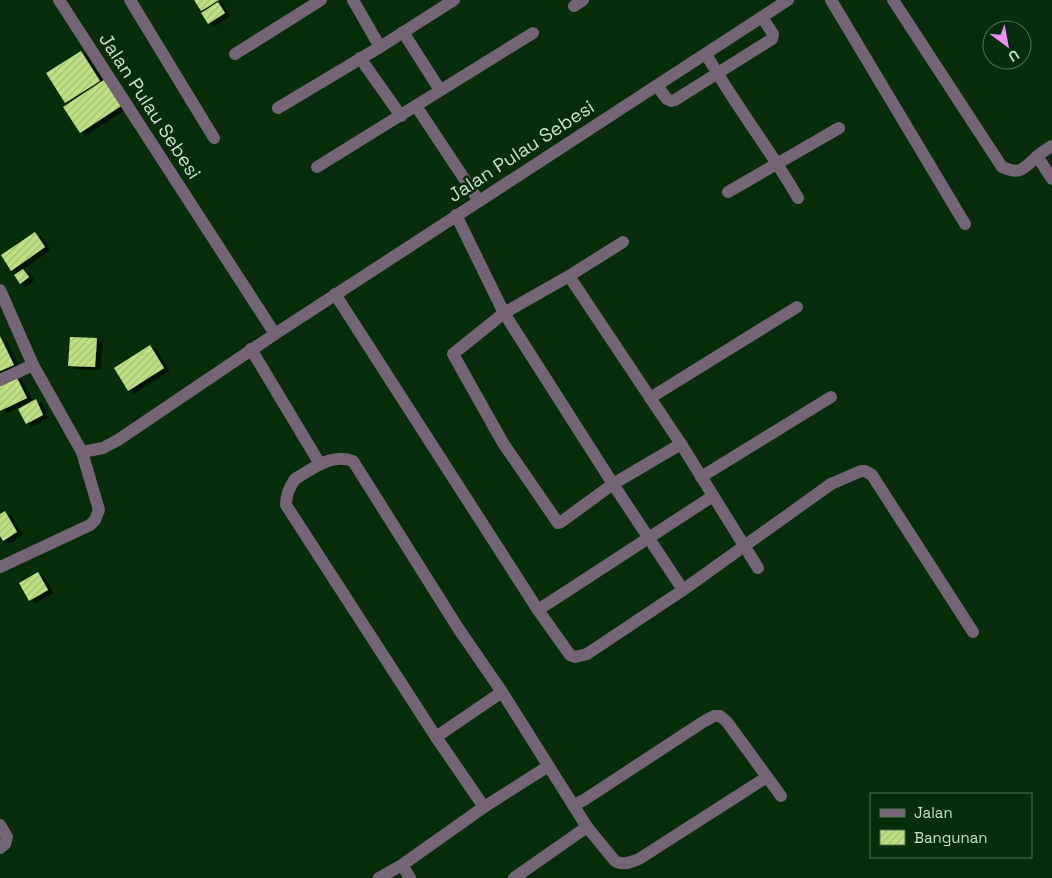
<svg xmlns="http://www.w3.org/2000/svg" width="1052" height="878" viewBox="0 0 1052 878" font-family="'Space Grotesk',sans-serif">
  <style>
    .building { fill: url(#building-hatch); filter: url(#shadow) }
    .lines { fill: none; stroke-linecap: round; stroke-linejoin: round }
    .minor { stroke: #746475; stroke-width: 12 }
    .labels { text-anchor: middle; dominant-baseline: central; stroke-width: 5; stroke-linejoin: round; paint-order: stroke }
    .street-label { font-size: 19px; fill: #c9ddc8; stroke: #072d0b }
  </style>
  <defs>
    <pattern id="building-hatch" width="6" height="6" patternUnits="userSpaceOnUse" patternTransform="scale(1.25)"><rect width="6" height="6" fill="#bfdf83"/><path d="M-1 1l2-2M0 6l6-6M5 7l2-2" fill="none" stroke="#a5c075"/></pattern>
    <filter id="shadow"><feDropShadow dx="5.5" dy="3" stdDeviation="0" flood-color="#0009"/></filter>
  </defs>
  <rect width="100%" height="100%" fill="#072d0b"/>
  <!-- building -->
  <g class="building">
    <path d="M 194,0 L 219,0 L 201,11 Z"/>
    <path d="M 218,2 L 225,13 L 208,24 L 201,13 Z"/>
    <path d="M 81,51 L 100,81 L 65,103 L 46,73 Z"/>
    <path d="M 104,80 L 121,106 L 80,133 L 63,107 Z"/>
    <path d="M 35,232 L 45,247 L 11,271 L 1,255 Z"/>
    <path d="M 23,269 L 29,277 L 20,284 L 14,275 Z"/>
    <path d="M 0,336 L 14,365 L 0,371 Z"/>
    <path d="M 70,337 L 97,338 L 95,367 L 68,366 Z"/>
    <path d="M 150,345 L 164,368 L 128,391 L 114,368 Z"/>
    <path d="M 16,376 L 27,398 L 0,411 L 0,384 Z"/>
    <path d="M 36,399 L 43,415 L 26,424 L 18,409 Z"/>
    <path d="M 5,511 L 17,532 L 3,541 L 0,536 L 0,514 Z"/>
    <path d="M 38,572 L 48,590 L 29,601 L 19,583 Z"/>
  </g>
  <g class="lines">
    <!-- minor -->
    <g class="minor">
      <path d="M 59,0 L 275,334"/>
      <path d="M 130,0 L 214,138"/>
      <path d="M 353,0 L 380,47"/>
      <path d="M 831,0 L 965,224"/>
      <path d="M 893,0 L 1002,167 C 1022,176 1024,167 1038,156 C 1042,152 1047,149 1052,146"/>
      <path d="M 574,6 L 583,0"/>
      <path d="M 403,32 L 440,90"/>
      <path d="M 235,54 L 321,0"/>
      <path d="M 706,54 C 734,104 770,149 798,198"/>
      <path d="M 360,58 L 401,116"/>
      <path d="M 657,86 L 667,99 L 671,101 L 675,100 L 772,39 L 773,34 L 762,17"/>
      <path d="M 416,106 L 479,201"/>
      <path d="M 278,108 L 380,47 L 454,0"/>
      <path d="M 1037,156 L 1052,179"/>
      <path d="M 317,167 L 533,33"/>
      <path d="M 728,192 L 839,128"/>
      <path d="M 456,215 L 504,313 L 613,484 L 683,590"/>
      <path d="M 569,276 L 623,242"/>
      <path d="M 0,290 L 33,365 L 82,452 L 99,510 L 95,520 L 90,525 L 0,567"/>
      <path d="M 335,294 L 538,610 L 570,655 L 575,657 L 587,654 L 683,590 L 831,484 L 861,471 L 865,471 L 872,475 L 973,632"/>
      <path d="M 251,349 L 320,464"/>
      <path d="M 0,380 L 33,365"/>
      <path d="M 650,398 L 797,307"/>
      <path d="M 681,444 L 613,484 L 561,522 L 558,523 L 503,443 L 453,354 L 504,313 L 569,276 L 681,444 L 758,568"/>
      <path d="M 82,452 L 103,448 L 118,440 L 275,334 L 788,0"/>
      <path d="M 701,477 L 831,397"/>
      <path d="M 538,610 L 713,496"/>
      <path d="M 436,737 L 502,692"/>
      <path d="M 573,805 L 584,800 L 703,722 L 714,716 L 720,716 L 727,722 L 781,796"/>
      <path d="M 484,807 L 436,737 L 286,505 C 286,496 290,486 295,479 C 298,477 302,475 305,473 C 319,464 336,454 353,461 L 458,628 L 502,692 L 587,827 L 615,861 C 623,866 631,862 639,859 L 767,777"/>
      <path d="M 0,825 L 7,837 L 5,844 L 0,848"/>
      <path d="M 402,865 L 410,878"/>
      <path d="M 379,878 L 402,865 L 484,807 L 547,767"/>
      <path d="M 514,878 L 587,827"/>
    </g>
  </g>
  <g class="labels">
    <!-- street labels -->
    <g class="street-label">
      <text transform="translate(150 106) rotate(57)">Jalan Pulau Sebesi</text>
      <text transform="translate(521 151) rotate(-33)">Jalan Pulau Sebesi</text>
    </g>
  </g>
  <!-- legend -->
  <rect x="870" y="793" width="162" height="65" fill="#072d0b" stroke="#557357"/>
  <rect x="880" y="809" width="25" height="8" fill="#746475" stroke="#557357"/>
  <text x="914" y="818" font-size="15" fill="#c9ddc8">Jalan</text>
  <rect x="880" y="830" width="25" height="15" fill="url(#building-hatch)" stroke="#557357"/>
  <text x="914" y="843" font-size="15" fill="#c9ddc8">Bangunan</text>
  <!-- north arrow -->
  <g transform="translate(1007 45) rotate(148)"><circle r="24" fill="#072d0b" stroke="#557357"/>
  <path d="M0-4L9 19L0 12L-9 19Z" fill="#ef8bf7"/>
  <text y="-8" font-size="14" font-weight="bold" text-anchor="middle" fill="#c9ddc8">U</text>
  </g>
</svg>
